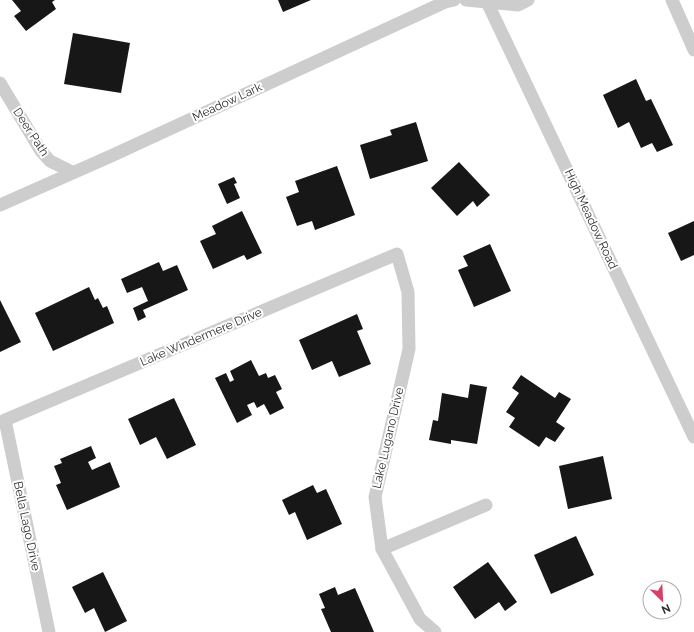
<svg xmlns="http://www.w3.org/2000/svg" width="694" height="632" viewBox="0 0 694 632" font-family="Raleway,sans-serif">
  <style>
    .building { fill: #171717 }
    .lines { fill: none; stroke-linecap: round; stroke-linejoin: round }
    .minor { stroke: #cdcdcd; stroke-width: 13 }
    .labels { text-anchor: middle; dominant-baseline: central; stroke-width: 4; stroke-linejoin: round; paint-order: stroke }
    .street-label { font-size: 12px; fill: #303030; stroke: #fff }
  </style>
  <rect width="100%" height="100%" fill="#fff"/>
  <!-- building -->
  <g class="building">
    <path d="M 12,0 L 55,0 L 52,2 L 56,9 L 26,31 L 14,16 L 21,11 Z"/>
    <path d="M 278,0 L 311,0 L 283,12 Z"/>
    <path d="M 73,33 L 130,43 L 121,93 L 64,84 Z"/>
    <path d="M 636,79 L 646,101 L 651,99 L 673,145 L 657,152 L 652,143 L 641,148 L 629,122 L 618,128 L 603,95 Z"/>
    <path d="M 416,122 L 428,161 L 370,179 L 360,145 L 392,135 L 390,130 Z"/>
    <path d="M 459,162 L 490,195 L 477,207 L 473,201 L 457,216 L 431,188 Z"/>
    <path d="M 337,166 L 355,215 L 315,230 L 312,221 L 297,226 L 286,197 L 299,192 L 295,181 Z"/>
    <path d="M 234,177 L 237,183 L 234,184 L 240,198 L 227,204 L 218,184 Z"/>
    <path d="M 242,211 L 262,253 L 247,260 L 244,255 L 213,269 L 200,241 L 216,234 L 212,226 Z"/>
    <path d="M 694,221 L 694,255 L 681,261 L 668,233 Z"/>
    <path d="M 490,244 L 511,291 L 474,307 L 458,270 L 468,266 L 463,256 Z"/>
    <path d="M 159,262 L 163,271 L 177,265 L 188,290 L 143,310 L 146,317 L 138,321 L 133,308 L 148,301 L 142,287 L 127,293 L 121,279 Z"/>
    <path d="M 89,287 L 95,300 L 98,298 L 103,308 L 107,306 L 114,323 L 53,351 L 35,313 Z"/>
    <path d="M 0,300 L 21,342 L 0,352 Z"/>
    <path d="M 357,314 L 363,329 L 357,331 L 371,364 L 339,377 L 332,361 L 312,370 L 299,340 Z"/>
    <path d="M 251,360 L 259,376 L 266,373 L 268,378 L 275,375 L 282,389 L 276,392 L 284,408 L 270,415 L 264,404 L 257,408 L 254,402 L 247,405 L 252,415 L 237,423 L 215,378 L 226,373 L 230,382 L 234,380 L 230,371 Z"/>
    <path d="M 521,375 L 555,398 L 559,392 L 571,399 L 556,422 L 565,428 L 555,442 L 546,437 L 539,447 L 509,427 L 515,418 L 506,412 L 519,393 L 512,388 Z"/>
    <path d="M 470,384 L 487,387 L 477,444 L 451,440 L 451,444 L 429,440 L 433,420 L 438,421 L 442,393 L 468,398 Z"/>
    <path d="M 174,398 L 196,445 L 167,459 L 156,437 L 140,445 L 128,419 Z"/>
    <path d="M 91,446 L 96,458 L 88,462 L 92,470 L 110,462 L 120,487 L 67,510 L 56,485 L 61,483 L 54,466 L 62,463 L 60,459 Z"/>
    <path d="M 603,456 L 612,499 L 568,509 L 559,466 Z"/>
    <path d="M 313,485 L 317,493 L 326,489 L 342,524 L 307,540 L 295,512 L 289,515 L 282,500 Z"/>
    <path d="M 576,536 L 594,575 L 551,594 L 534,555 Z"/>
    <path d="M 488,562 L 517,602 L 505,611 L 499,602 L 475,619 L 453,587 Z"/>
    <path d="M 103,572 L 127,621 L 105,632 L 94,608 L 85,613 L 72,587 Z"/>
    <path d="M 335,587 L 338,595 L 355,588 L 374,632 L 331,632 L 321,609 L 325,608 L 319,594 Z"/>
  </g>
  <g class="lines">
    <!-- minor -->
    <g class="minor">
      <path d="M 466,0 L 518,5 L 528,0"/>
      <path d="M 672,0 L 694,50"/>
      <path d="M 487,2 L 694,437"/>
      <path d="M 0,83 L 41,151 L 50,161 L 72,172"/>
      <path d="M 0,205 L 111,156 L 445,2 L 454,0"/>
      <path d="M 382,549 L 486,505"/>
      <path d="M 49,632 L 5,420 L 397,254 L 408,292 L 409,349 L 375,497 L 382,549 L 420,619 L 435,632"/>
    </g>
  </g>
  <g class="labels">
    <!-- street labels -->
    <g class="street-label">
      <text transform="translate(227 102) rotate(-25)">Meadow Lark</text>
      <text transform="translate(31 132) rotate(57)">Deer Path</text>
      <text transform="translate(591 219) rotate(65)">High Meadow Road</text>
      <text transform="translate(201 337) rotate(-23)">Lake Windermere Drive</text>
      <text transform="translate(388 438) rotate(-77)">Lake Lugano Drive</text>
      <text transform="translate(27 526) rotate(78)">Bella Lago Drive</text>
    </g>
  </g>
  <!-- north arrow -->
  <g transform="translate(662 600) rotate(156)"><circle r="19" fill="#ffffff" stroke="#acacac"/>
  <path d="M0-3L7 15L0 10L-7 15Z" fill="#d74166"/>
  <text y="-6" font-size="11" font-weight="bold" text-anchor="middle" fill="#303030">N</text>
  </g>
</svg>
